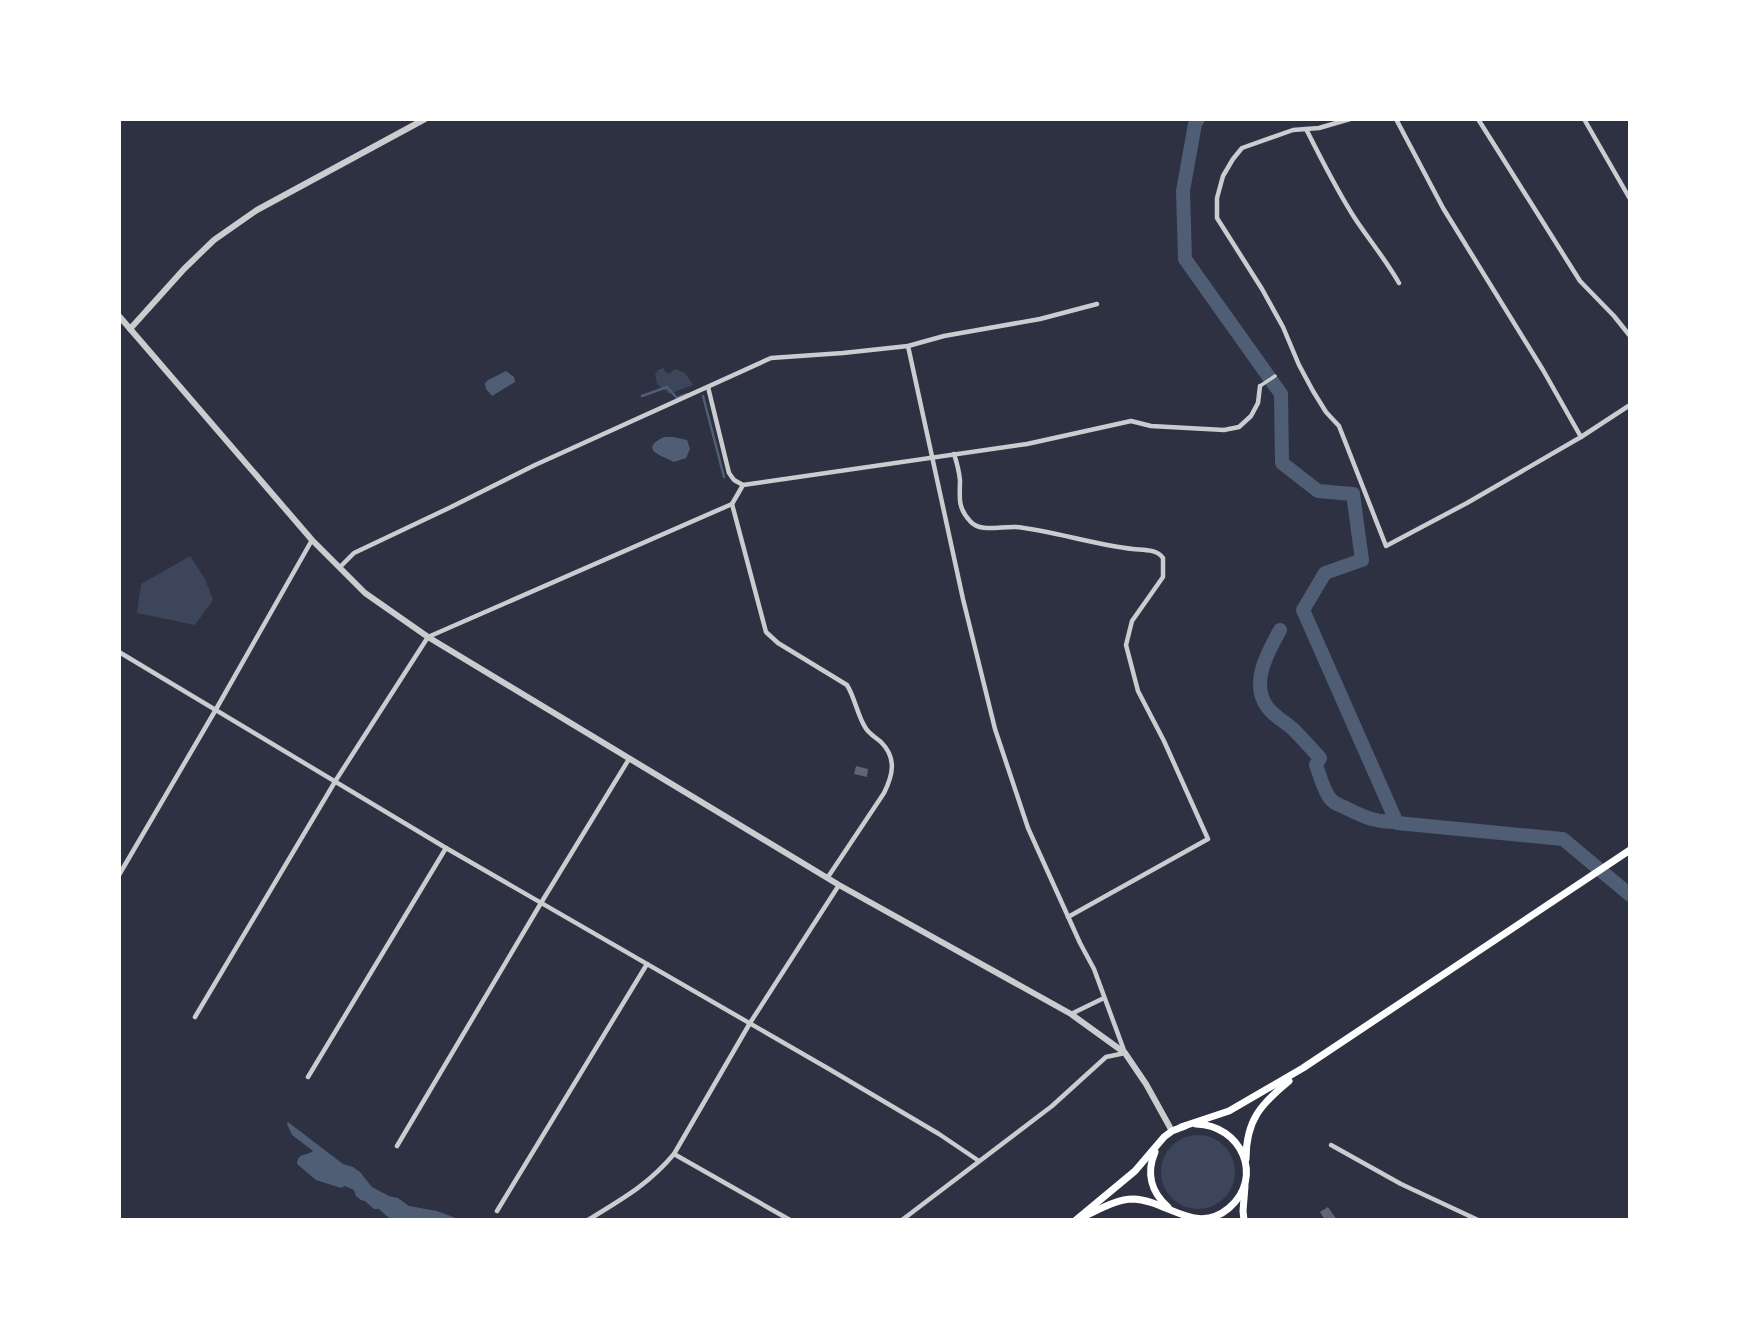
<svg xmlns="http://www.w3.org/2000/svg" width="1749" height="1339" viewBox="0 0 1749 1339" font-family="Arial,sans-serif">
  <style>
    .green { fill: #3c4559 }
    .water { fill: #4f5d75 }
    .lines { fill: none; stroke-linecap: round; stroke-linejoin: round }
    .stream { stroke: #4f5d75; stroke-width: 2.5 }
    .river { stroke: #4f5d75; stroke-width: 14 }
    .building { fill: #626471 }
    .pedestrian { stroke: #caccd0; stroke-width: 3.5 }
    .minor { stroke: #caccd0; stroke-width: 4.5 }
    .tertiary { stroke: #caccd0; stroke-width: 6 }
    .secondary { stroke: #fff; stroke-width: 7 }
    .primary { stroke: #fff; stroke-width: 7 }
  </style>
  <rect width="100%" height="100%" fill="#2d3142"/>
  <!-- green -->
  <g class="green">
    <path d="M 663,368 L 668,374 L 676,369 L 685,373 L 693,385 L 669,394 L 657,384 L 655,375 L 658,370 Z"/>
    <path d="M 190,556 L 205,579 L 213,600 L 195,625 L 137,613 L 141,584 Z"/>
    <circle cx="1198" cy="1172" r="37"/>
  </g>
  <!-- water -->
  <g class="water">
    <path d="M 506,371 L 514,377 L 515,382 L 492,396 L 486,389 L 485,383 L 488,380 Z"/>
    <path d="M 664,437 L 673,437 L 687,440 L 690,449 L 686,458 L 674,462 C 664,456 637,450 664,437 Z"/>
    <path d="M 288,1122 L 343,1164 L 353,1167 L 360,1172 L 372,1187 L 389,1196 L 398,1198 L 409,1206 L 437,1211 L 461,1220 L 391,1220 L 379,1209 L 374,1209 L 365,1201 L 361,1200 L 356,1196 L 354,1190 L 345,1186 L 341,1188 L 316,1180 L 297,1164 C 297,1153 307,1156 313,1151 L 292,1135 L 287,1124 Z"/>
  </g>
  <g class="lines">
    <!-- stream -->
    <g class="stream">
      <path d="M 642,396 L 667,387 L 677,398 L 687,394"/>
      <path d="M 703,396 L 724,477"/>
    </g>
    <!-- river -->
    <g class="river">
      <path d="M 1198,119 L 1195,124 L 1183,191 L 1185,259 L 1281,394 L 1282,463 L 1318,491 L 1353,494 L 1362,560 L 1325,573 L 1303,610 L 1397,823 L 1563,839 L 1630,895"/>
      <path d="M 1280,630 C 1268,652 1249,684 1268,708 C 1274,716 1285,722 1293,729 C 1302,738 1311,748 1320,758 L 1316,765 C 1320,776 1323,788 1329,797 C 1334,805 1341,805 1348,809 C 1364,817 1378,823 1396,822"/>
    </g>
  </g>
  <!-- building -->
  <g class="building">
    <path d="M 856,766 L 868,769 L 867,777 L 854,774 Z"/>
    <path d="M 1328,1207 L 1337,1220 L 1325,1220 L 1320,1212 Z"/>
  </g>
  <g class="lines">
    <!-- pedestrian -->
    <path class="pedestrian" d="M 1260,386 L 1275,376"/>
    <!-- minor -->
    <g class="minor">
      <path d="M 1350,119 L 1319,128 L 1293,130 L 1242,148 L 1233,159 L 1223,176 L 1217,198 L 1217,218 L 1262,289 L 1283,327 L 1299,365 L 1313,391 L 1326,412 L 1339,426 L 1386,546 L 1467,503 L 1581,437 L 1630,405"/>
      <path d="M 1396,119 L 1443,208 L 1543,370 L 1581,437"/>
      <path d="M 1478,119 L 1580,281 L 1614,316 L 1630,336"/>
      <path d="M 1584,119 L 1630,199"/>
      <path d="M 1306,129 C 1322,160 1337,191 1356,220 C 1370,241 1386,260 1399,283"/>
      <path d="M 708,387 L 729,473 L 734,480 L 743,485"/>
      <path d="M 954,454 C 957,463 959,471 960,480 C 960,497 957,507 970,521 C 980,533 1001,526 1016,527 C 1055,531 1094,545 1133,549 C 1144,550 1157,549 1163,558 L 1163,577 L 1132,621 L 1126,645 L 1138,691 L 1164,741 L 1208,839 L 1068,917"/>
      <path d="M 732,504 L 766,632 L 778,643 L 847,685 C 855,698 857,714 865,727 C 868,733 875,737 881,742 C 897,758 893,775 884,793 L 828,877"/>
      <path d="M 340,567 L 354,553 L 449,508 L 535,465 L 771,358 L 843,353 L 908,346 L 944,336 L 1040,319 L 1097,304"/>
      <path d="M 119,652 L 446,848 L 829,1069 L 939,1134 L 979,1161"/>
      <path d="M 119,875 L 215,711 L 312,540"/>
      <path d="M 1071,1014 L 1104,998"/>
      <path d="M 195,1017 L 336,780 L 428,637 L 732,504 L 743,485 L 1027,444 L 1131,421 L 1151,426 L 1224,430 L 1239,427 L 1251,416 L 1258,403 L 1260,386"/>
      <path d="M 308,1077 L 446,848"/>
      <path d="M 1331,1145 L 1401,1184 L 1478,1220"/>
      <path d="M 397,1146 L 541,903 L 629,759"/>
      <path d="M 674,1154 L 790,1220"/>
      <path d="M 497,1211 L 647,964"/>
      <path d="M 588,1220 C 622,1199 648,1185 674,1154 L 750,1023 L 839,885"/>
      <path d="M 902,1220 L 1052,1106 L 1106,1057 L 1125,1053 L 1094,969 L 1080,943 L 1028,828 L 995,729 L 963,599 L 908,346"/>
    </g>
    <!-- tertiary -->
    <g class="tertiary">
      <path d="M 119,316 L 312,540 L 365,593 L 428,637 L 839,885 L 1071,1014 L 1125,1053 L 1146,1084 L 1172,1131"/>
      <path d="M 130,329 L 184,269 L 214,240 L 257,210 L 425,119"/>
    </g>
    <!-- secondary -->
    <path class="secondary" d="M 1244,1220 L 1243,1211 L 1245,1186"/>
    <!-- primary -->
    <g class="primary">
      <path d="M 1181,1127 L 1229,1111 L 1303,1068 L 1630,850"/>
      <path d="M 1155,1152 C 1146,1173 1151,1192 1168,1207"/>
      <path d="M 1246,1159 C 1246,1120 1261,1104 1289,1081"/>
      <path d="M 1078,1219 C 1095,1212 1115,1199 1133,1199 C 1167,1200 1196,1236 1229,1208 C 1265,1177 1241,1125 1196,1124"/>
      <path d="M 1076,1220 L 1135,1171 L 1164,1137 L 1172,1131 L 1185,1126"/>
    </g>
  </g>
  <!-- border -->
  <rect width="1749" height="1339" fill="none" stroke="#ffffff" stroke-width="242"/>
</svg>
